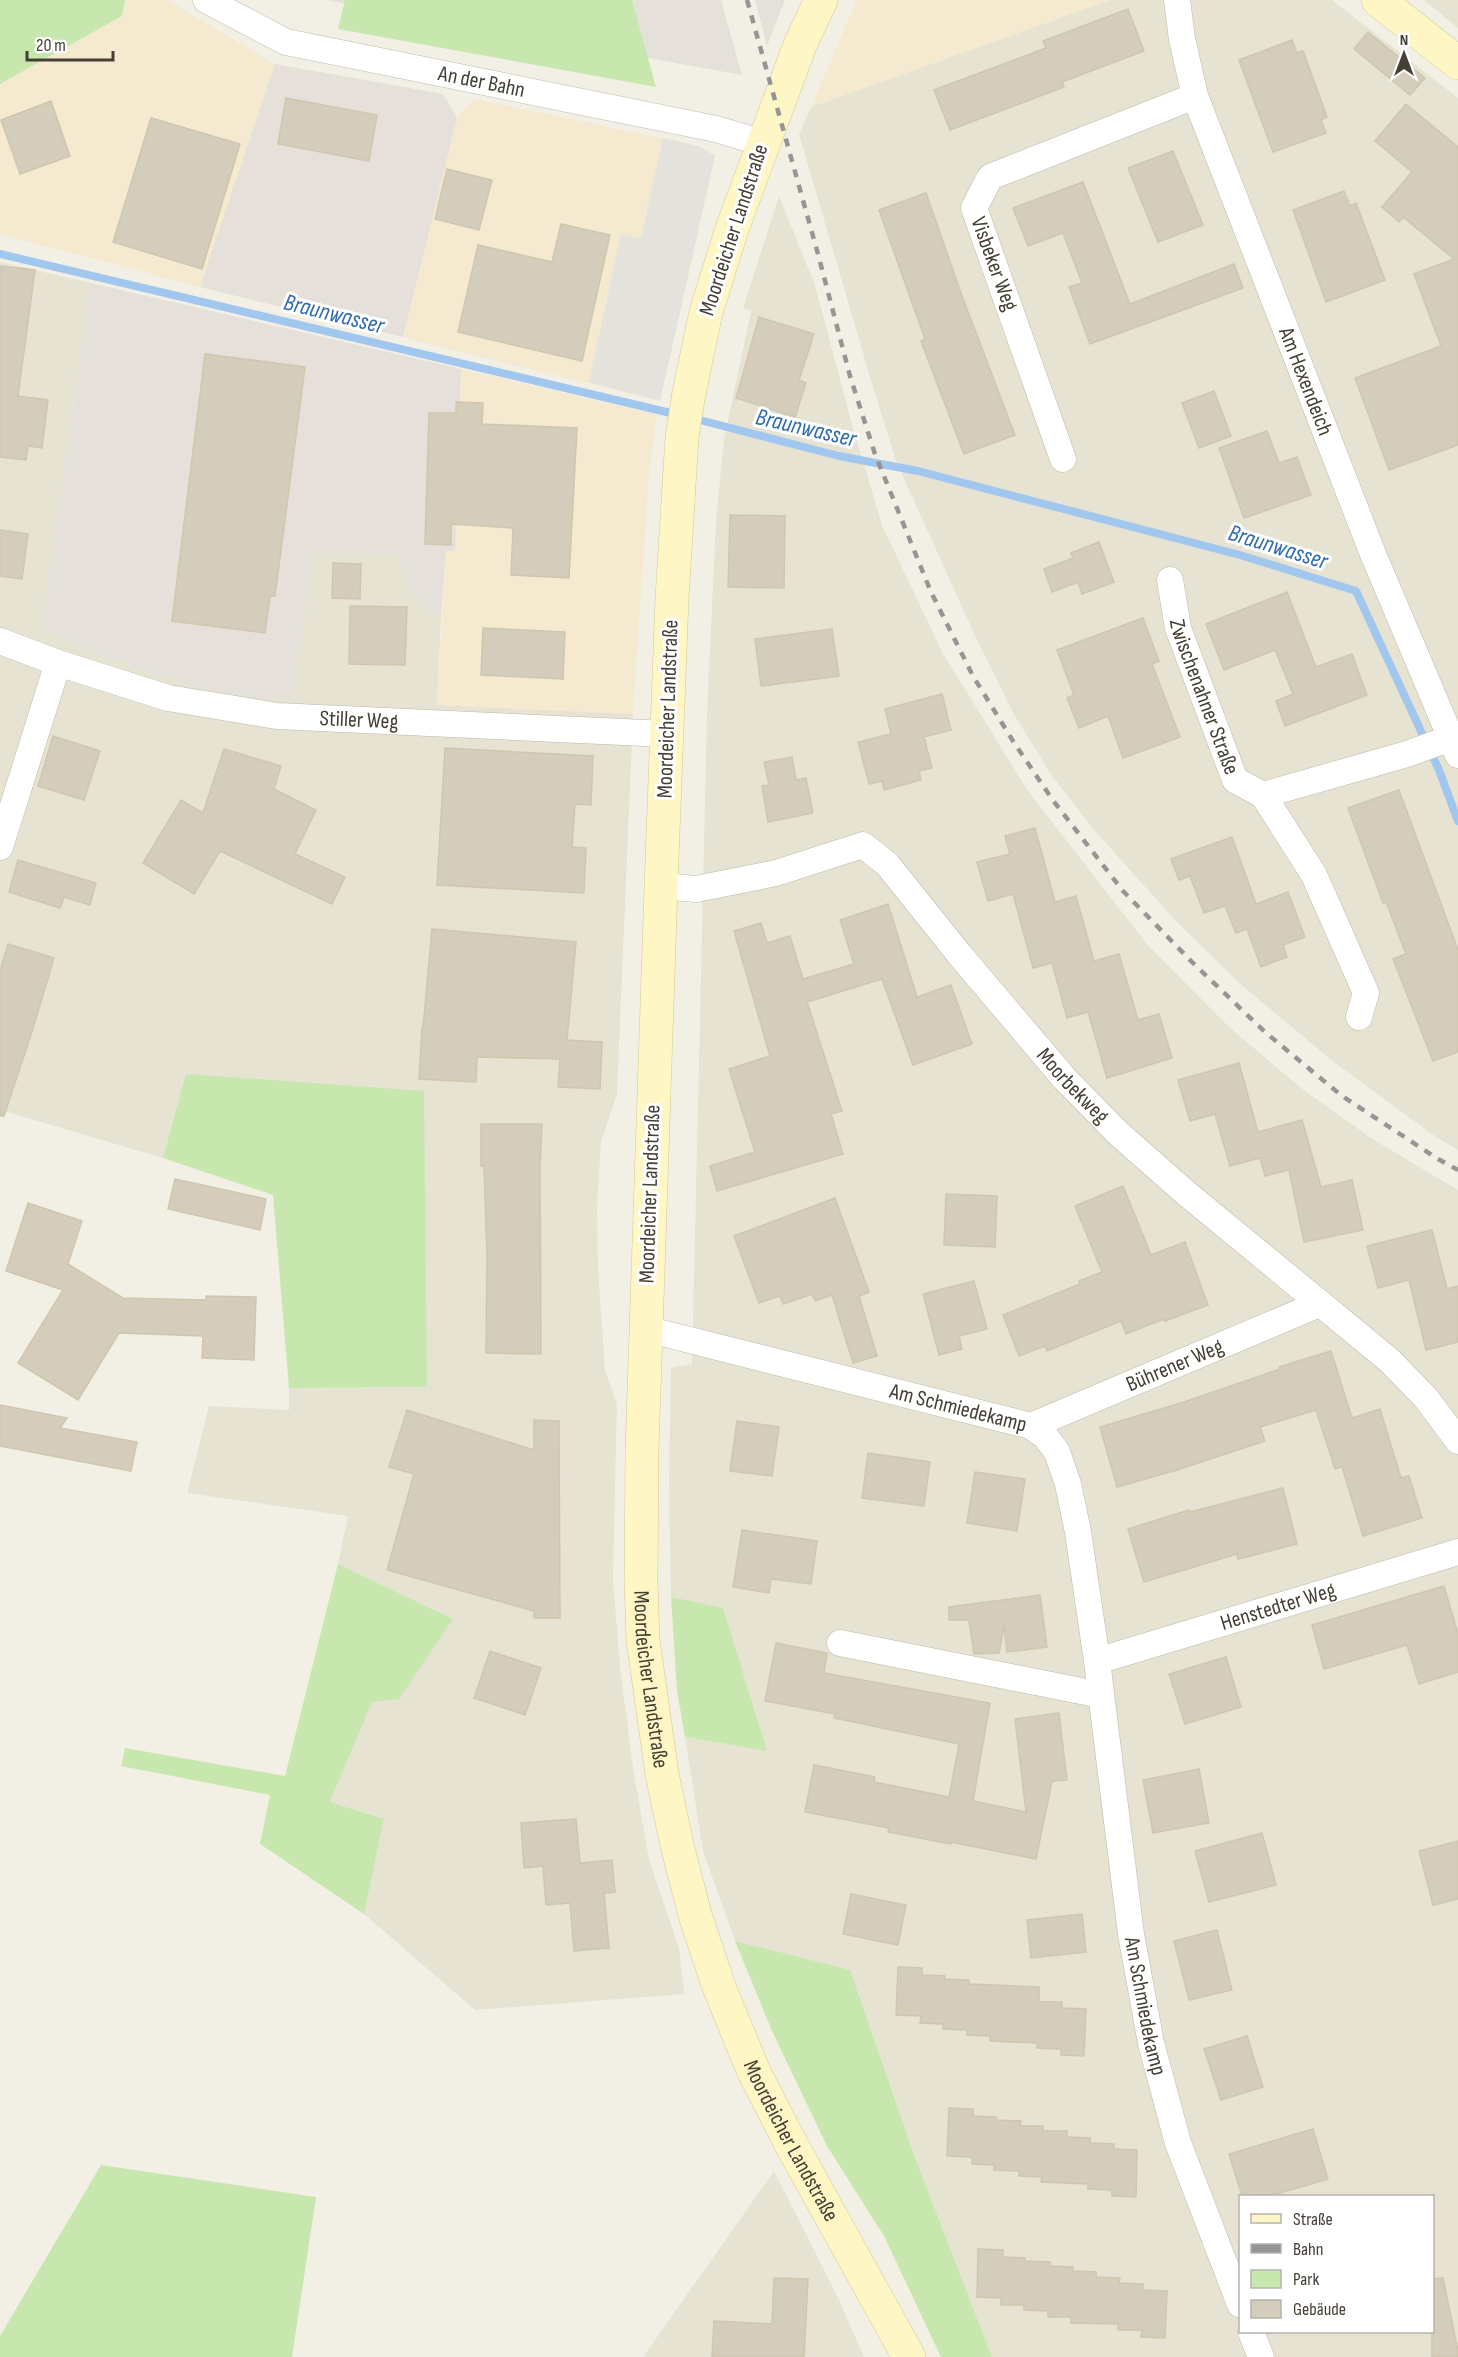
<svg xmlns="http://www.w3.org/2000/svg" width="1458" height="2357" viewBox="0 0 1458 2357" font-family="'Sofia Sans Condensed',sans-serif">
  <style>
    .residential { fill: #e6e3d3; fill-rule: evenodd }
    .commercial { fill: #f5e9d0 }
    .industrial { fill: #e5e1da }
    .green { fill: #c7e7ae }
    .parking { fill: #e3e2dd }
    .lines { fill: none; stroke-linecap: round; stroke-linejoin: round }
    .stream { stroke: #a2c7ef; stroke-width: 8 }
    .building { fill: #d4cdbb; stroke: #cfc6ae; stroke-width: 1.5 }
    .street-casing { stroke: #beb9a8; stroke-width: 27 }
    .secondary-casing { stroke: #d2c995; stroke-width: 34 }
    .street { stroke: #fff; stroke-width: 26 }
    .secondary { stroke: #fef6c4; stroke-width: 33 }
    .rail { stroke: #959595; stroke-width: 4.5; stroke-dasharray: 8 8; stroke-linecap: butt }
    .labels { text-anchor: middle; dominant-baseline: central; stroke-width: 6; stroke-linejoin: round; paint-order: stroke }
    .street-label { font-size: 22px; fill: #454035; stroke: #fff }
    .water-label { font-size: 24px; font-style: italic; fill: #2f6baf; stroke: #fff }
  </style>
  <rect width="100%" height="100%" fill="#f2f0e5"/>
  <!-- residential -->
  <g class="residential">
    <path d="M 1110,0 L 1332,0 L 1458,98 L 1458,1150 L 1436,1137 L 1335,1063 L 1239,983 L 1175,920 L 1094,830 L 1052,776 L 1013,713 L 977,640 L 896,461 L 870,377 L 799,134 L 811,107 Z"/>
    <path d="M 1424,0 L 1458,0 L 1458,28 Z"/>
    <path d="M 779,196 L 815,285 L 853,428 L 882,525 L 942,652 L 1028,791 L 1146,943 L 1229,1027 L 1301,1088 L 1374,1140 L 1458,1190 L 1458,2357 L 992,2357 L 913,2152 L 850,1971 L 735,1941 L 703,1851 L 685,1737 L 767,1751 L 671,1597 L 669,1481 L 671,1368 L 692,1364 L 707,715 L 716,519 L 724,440 L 751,311 L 743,308 ZM 1240,2196 L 1432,2196 L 1432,2332 L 1240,2332 Z"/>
    <path d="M 0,262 L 91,283 L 42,629 L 109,658 L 192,687 L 293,696 L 313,552 L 396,554 L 424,613 L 441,616 L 437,705 L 633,714 L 617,1094 L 601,1142 L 597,1207 L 598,1267 L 605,1371 L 617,1403 L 613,1579 L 620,1668 L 633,1768 L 649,1860 L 679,1948 L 684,1994 L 475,2010 L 364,1914 L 384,1819 L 330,1802 L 372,1701 L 453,1619 L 338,1564 L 348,1516 L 187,1493 L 209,1406 L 289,1410 L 289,1388 L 427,1387 L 187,1074 L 163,1158 L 0,1110 Z"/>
    <path d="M 774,2171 L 839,2300 L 864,2357 L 643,2357 Z"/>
  </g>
  <!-- commercial -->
  <g class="commercial">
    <path d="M 125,0 L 168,0 L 275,64 L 443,94 L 457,117 L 474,99 L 699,146 L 715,156 L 660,401 L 200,287 L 0,234 L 0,84 L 122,16 Z"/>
    <path d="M 857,0 L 1110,0 L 811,107 Z"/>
    <path d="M 461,369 L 657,415 L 649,475 L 633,714 L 437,705 L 446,550 L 455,550 Z"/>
  </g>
  <!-- industrial -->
  <g class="industrial">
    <path d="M 325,0 L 721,0 L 742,75 Z"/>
    <path d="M 755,0 L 785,0 L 767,46 Z"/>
    <path d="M 275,64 L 443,94 L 457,118 L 403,337 L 200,287 Z"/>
    <path d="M 91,283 L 461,369 L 455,551 L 446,551 L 441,616 L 424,613 L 396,554 L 313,552 L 293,697 L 252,697 L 192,687 L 109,658 L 42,629 Z"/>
  </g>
  <!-- green -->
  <g class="green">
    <path d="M 0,0 L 125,0 L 122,16 L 0,84 Z"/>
    <path d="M 345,0 L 632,0 L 656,87 L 338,29 Z"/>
    <path d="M 186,1074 L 424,1091 L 427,1387 L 289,1388 L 273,1195 L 163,1158 Z"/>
    <path d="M 338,1564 L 453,1619 L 399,1699 L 372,1702 L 330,1802 L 384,1819 L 364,1914 L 260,1844 L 270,1795 L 121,1766 L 125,1748 L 285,1776 Z"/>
    <path d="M 671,1597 L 723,1608 L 767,1751 L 685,1737 L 677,1691 Z"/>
    <path d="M 735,1941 L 850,1970 L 913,2152 L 992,2357 L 941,2357 L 884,2236 L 827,2146 L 772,2031 Z"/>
    <path d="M 101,2165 L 316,2197 L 292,2357 L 0,2357 L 0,2336 Z"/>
  </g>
  <!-- parking -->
  <path class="parking" d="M 663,138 L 699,146 L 715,156 L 660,401 L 589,382 L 621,234 L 641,238 Z"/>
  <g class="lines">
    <!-- stream -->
    <g class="stream">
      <path d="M 0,254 L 679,415"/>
      <path d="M 692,418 L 839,456 L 918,471 L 1240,555 L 1356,591 L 1439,770 L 1458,821"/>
    </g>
  </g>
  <!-- building -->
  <g class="building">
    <path d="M 1128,9 L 1144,51 L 1062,82 L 1064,87 L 950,130 L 934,90 L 1046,48 L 1043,41 Z"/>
    <path d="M 1368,32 L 1425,78 L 1410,95 L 1354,49 Z"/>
    <path d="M 1292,40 L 1297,53 L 1303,51 L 1327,117 L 1321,120 L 1326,133 L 1273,152 L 1239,60 Z"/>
    <path d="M 286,98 L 377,115 L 369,161 L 278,144 Z"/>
    <path d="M 51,101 L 70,156 L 20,174 L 1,120 Z"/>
    <path d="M 1406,104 L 1458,147 L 1458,445 L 1389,470 L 1355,378 L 1441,346 L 1414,274 L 1454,259 L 1403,217 L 1399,222 L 1382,207 L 1412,172 L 1375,141 Z"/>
    <path d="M 151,118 L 240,144 L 202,269 L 113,242 Z"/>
    <path d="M 1173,151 L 1203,225 L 1158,242 L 1128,168 Z"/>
    <path d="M 447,169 L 492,180 L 479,230 L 435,219 Z"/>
    <path d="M 1083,182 L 1130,304 L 1234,264 L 1243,288 L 1090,344 L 1069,287 L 1082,283 L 1063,233 L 1028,246 L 1013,208 Z"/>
    <path d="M 1344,191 L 1350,206 L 1356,203 L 1385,280 L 1326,302 L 1293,210 Z"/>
    <path d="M 926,193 L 962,296 L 1015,435 L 964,454 L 921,341 L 925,339 L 879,210 Z"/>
    <path d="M 561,224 L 610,235 L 582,361 L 458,332 L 478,245 L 552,262 Z"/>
    <path d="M 0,266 L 35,270 L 18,396 L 48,400 L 42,448 L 28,446 L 26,460 L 0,457 Z"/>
    <path d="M 759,317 L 814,334 L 799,380 L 806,383 L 795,417 L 736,398 Z"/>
    <path d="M 205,354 L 305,367 L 275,596 L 270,596 L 265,633 L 172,621 Z"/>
    <path d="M 1214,391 L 1231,436 L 1199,448 L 1182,403 Z"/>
    <path d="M 456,402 L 483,403 L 482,424 L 577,428 L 569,578 L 511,575 L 513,528 L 451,524 L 451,545 L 425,544 L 429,413 L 456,413 Z"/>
    <path d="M 1267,431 L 1279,463 L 1297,457 L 1311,495 L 1244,518 L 1219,448 Z"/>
    <path d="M 730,515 L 785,516 L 784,588 L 728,587 Z"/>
    <path d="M 0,530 L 28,534 L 22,579 L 0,576 Z"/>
    <path d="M 1099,542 L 1114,582 L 1082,594 L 1078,582 L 1052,592 L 1044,569 L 1073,558 L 1071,553 Z"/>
    <path d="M 333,563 L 361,564 L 360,599 L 332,598 Z"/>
    <path d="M 1287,592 L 1316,667 L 1352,654 L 1367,695 L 1285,726 L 1276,701 L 1293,694 L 1275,650 L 1224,670 L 1206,624 Z"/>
    <path d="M 350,606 L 407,607 L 405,665 L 349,664 Z"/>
    <path d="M 1143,618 L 1159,661 L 1152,664 L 1180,737 L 1123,758 L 1108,716 L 1079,728 L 1067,698 L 1074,695 L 1057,650 Z"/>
    <path d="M 483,628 L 565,632 L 563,679 L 481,675 Z"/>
    <path d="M 832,629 L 839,676 L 761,686 L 755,639 Z"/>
    <path d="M 942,694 L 951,730 L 924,737 L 932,768 L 919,771 L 921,780 L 884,790 L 882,781 L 869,784 L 858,742 L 891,734 L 885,709 Z"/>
    <path d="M 53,736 L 100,751 L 84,800 L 38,786 Z"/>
    <path d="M 445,748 L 593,756 L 591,805 L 575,804 L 572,847 L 586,848 L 584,893 L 437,885 Z"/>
    <path d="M 224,749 L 281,766 L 274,789 L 316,810 L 295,854 L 345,877 L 332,904 L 220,851 L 194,894 L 143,863 L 181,800 L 203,813 Z"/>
    <path d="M 792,757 L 796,780 L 806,778 L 813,813 L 768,822 L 762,786 L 769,785 L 764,762 Z"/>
    <path d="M 1399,790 L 1458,950 L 1458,1052 L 1433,1061 L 1393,959 L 1406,954 L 1386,902 L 1383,903 L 1348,808 Z"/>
    <path d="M 1035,828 L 1055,902 L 1076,896 L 1094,961 L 1119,954 L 1138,1020 L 1159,1014 L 1172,1058 L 1107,1078 L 1088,1012 L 1067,1018 L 1052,963 L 1033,968 L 1013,894 L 988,901 L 977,862 L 1010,854 L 1005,836 Z"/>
    <path d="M 1232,837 L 1256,904 L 1288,892 L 1305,937 L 1283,945 L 1287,957 L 1261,967 L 1247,929 L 1236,933 L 1225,906 L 1204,913 L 1190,876 L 1179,880 L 1171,859 Z"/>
    <path d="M 18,860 L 96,883 L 90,905 L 64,897 L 60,908 L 9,892 Z"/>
    <path d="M 888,904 L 917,997 L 951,985 L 972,1044 L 913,1065 L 882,979 L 807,1002 L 842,1111 L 831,1114 L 843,1154 L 717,1191 L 710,1166 L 755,1152 L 729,1069 L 770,1056 L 734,931 L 761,923 L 767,943 L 790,936 L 803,979 L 854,964 L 840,920 Z"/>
    <path d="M 432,929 L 576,942 L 567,1040 L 602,1042 L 600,1089 L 558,1087 L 560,1059 L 477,1057 L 476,1082 L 419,1079 L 422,1028 L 423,1028 Z"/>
    <path d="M 8,944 L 54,958 L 31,1035 L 4,1116 L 0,1116 L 0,971 Z"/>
    <path d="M 1239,1063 L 1258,1132 L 1302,1120 L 1321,1187 L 1352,1180 L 1363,1230 L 1304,1242 L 1289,1170 L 1265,1176 L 1260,1158 L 1230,1166 L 1215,1114 L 1190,1121 L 1178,1080 Z"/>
    <path d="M 481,1124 L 542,1124 L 540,1166 L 541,1354 L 486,1353 L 487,1256 L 484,1166 L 481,1166 Z"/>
    <path d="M 175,1179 L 266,1199 L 260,1230 L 168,1209 Z"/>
    <path d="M 1123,1186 L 1151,1255 L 1185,1242 L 1208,1305 L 1165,1321 L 1164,1319 L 1126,1334 L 1121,1321 L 1047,1351 L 1045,1346 L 1019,1356 L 1003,1315 L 1080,1284 L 1079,1281 L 1102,1272 L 1075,1206 Z"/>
    <path d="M 946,1194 L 997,1196 L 995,1247 L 944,1245 Z"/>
    <path d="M 835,1198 L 869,1292 L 859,1296 L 877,1356 L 853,1363 L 832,1295 L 815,1301 L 812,1294 L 783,1304 L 780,1296 L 759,1303 L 734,1236 Z"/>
    <path d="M 28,1203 L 82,1221 L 68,1264 L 123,1298 L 206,1300 L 206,1296 L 256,1297 L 254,1360 L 202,1358 L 203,1336 L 119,1333 L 78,1400 L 18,1363 L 63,1290 L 6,1271 Z"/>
    <path d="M 1432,1230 L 1447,1289 L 1458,1286 L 1458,1342 L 1426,1350 L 1409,1280 L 1378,1288 L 1367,1246 Z"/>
    <path d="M 974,1281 L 987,1329 L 959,1336 L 962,1349 L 939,1355 L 923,1294 Z"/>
    <path d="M 1331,1351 L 1352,1418 L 1380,1409 L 1401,1478 L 1409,1476 L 1422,1518 L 1363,1536 L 1342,1467 L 1335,1469 L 1316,1410 L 1260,1427 L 1265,1441 L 1177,1470 L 1117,1487 L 1100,1427 L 1184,1402 L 1280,1369 L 1279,1367 Z"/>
    <path d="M 0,1405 L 67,1418 L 60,1428 L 137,1442 L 131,1471 L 0,1446 Z"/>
    <path d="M 407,1410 L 534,1450 L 534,1420 L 559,1421 L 560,1618 L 534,1618 L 534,1611 L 387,1570 L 414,1474 L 389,1467 Z"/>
    <path d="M 737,1421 L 779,1427 L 772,1476 L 730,1471 Z"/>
    <path d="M 868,1453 L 930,1462 L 924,1506 L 862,1498 Z"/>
    <path d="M 975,1472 L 1025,1479 L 1017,1531 L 967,1523 Z"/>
    <path d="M 1283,1488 L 1297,1544 L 1238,1559 L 1237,1554 L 1144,1582 L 1128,1529 L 1189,1510 L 1190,1512 Z"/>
    <path d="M 742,1530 L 817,1541 L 811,1584 L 771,1579 L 769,1593 L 733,1587 Z"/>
    <path d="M 1444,1586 L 1458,1634 L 1458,1672 L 1419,1684 L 1407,1645 L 1324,1669 L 1312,1625 Z"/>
    <path d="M 1040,1595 L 1047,1647 L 1007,1652 L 1004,1626 L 999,1653 L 974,1654 L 969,1620 L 949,1620 L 949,1607 Z"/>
    <path d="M 776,1643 L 827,1653 L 824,1673 L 990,1703 L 973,1801 L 1026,1812 L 1015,1719 L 1059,1713 L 1067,1780 L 1052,1781 L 1036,1859 L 951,1842 L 951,1844 L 888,1832 L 889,1828 L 805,1812 L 814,1765 L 875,1777 L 874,1782 L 949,1797 L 959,1744 L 834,1718 L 835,1714 L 765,1701 Z"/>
    <path d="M 490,1651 L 541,1668 L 525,1715 L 474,1698 Z"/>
    <path d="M 1226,1657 L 1241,1707 L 1185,1724 L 1169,1674 Z"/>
    <path d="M 1199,1769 L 1209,1823 L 1153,1833 L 1143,1780 Z"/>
    <path d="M 576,1819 L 580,1863 L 612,1860 L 615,1892 L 604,1893 L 609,1948 L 574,1951 L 570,1903 L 546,1905 L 543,1866 L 524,1868 L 521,1823 Z"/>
    <path d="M 1262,1833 L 1276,1885 L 1209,1902 L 1195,1851 Z"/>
    <path d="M 1458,1841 L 1458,1899 L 1433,1905 L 1419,1851 Z"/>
    <path d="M 851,1894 L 906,1905 L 898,1945 L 843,1934 Z"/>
    <path d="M 1082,1914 L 1086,1952 L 1031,1958 L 1027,1920 Z"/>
    <path d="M 1217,1930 L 1232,1990 L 1189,2000 L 1174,1941 Z"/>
    <path d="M 898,1967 L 922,1968 L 922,1975 L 945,1976 L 945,1979 L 969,1980 L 969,1984 L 1039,1987 L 1039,2002 L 1062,2002 L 1062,2008 L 1086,2009 L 1084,2056 L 1061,2055 L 1061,2049 L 1037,2048 L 1037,2043 L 990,2041 L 990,2036 L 967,2035 L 967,2030 L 943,2029 L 943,2024 L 920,2023 L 921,2016 L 896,2015 Z"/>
    <path d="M 1247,2036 L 1263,2087 L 1221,2100 L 1204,2049 Z"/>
    <path d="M 949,2108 L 973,2109 L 973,2116 L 996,2117 L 996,2120 L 1021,2121 L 1020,2126 L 1043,2126 L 1043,2131 L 1067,2131 L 1067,2137 L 1090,2138 L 1090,2143 L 1114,2144 L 1114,2149 L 1137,2150 L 1136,2197 L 1112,2196 L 1112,2190 L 1088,2189 L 1088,2184 L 1041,2182 L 1042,2177 L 1019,2176 L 1019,2171 L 994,2170 L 994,2165 L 972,2164 L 972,2157 L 947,2156 Z"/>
    <path d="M 1313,2129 L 1328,2179 L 1270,2196 L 1242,2196 L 1229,2154 Z"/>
    <path d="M 978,2249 L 1003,2250 L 1003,2257 L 1025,2258 L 1025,2261 L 1050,2262 L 1050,2266 L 1073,2267 L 1073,2271 L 1096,2272 L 1096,2277 L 1120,2278 L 1119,2283 L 1143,2284 L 1143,2290 L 1167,2291 L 1165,2338 L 1141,2337 L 1142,2330 L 1118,2330 L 1118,2324 L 1071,2323 L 1071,2317 L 1048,2317 L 1048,2311 L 1024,2310 L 1024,2305 L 1001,2305 L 1001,2298 L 977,2297 Z"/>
    <path d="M 774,2278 L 808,2279 L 804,2357 L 712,2357 L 714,2321 L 772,2324 Z"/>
    <path d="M 1443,2278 L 1458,2351 L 1458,2357 L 1432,2357 L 1432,2279 Z"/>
  </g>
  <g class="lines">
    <defs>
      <g id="street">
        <path id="s1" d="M 206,0 L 286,42 L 716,129 L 763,143"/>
        <path id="s2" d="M 1177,0 L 1182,39 L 1195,96 L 1373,554 L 1458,755"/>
        <path d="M 1063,459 L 974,208 L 990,177 L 1195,96"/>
        <path id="s3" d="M 1170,580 L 1178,628 L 1235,780 L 1263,795"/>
        <path id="s4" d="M 0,641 L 58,663 L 168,698 L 277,716 L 667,734"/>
        <path d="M 0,847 L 58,663"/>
        <path id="s5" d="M 661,886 L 696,889 L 776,873 L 863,845 L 887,864 L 959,954 L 1064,1078 L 1119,1134 L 1186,1193 L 1389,1360 L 1426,1398 L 1458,1441"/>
        <path d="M 1359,1017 L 1366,993 L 1314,875 L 1263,795 L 1407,754 L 1451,738"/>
        <path id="s6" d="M 646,1329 L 1031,1426 L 1046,1437 L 1057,1452 L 1068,1484 L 1078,1532 L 1097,1661 L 1131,1934 L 1151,2043 L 1178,2143 L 1240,2304"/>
        <path id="s7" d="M 1031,1426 L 1319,1304"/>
        <path d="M 840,1643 L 1101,1695"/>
        <path id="s8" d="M 1097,1661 L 1458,1552"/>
        <path d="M 1251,2332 L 1261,2357"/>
      </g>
      <g id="secondary">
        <path id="s9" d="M 821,0 L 800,45 L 732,229 L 706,312 L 689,393 L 682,437 L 672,598 L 661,886 L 642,1450 L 641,1582 L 643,1640 L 662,1774 L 677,1845 L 695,1915 L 719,1987 L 754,2072 L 791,2144 L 909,2357"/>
        <path d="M 1378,0 L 1458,63"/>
      </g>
    </defs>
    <!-- street casing -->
    <use href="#street" class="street-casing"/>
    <!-- secondary casing -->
    <use href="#secondary" class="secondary-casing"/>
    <!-- street -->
    <use href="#street" class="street"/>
    <!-- secondary -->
    <use href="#secondary" class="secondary"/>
    <!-- rail -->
    <path class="rail" d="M 747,0 L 818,254 L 850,376 L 875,454 L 931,592 L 973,676 L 1013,741 L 1052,799 L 1123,891 L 1192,962 L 1265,1032 L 1342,1096 L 1438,1159 L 1458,1170"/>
  </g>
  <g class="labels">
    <!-- street labels -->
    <g class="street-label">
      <text stroke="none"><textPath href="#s1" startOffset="290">An der Bahn</textPath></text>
      <text transform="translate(734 230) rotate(-72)">Moordeicher Landstraße</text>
      <text transform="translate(994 264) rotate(70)">Visbeker Weg</text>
      <text stroke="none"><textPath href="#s2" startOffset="404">Am Hexendeich</textPath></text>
      <text stroke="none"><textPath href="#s3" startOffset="122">Zwischenahner Straße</textPath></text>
      <text transform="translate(668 709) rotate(-88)">Moordeicher Landstraße</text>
      <text stroke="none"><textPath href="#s4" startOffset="370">Stiller Weg</textPath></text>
      <text stroke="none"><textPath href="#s5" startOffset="528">Moorbekweg</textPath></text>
      <text transform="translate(650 1194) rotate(-88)">Moordeicher Landstraße</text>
      <text stroke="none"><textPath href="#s7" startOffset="156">Bührener Weg</textPath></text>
      <text stroke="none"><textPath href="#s6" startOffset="322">Am Schmiedekamp</textPath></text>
      <text stroke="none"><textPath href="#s8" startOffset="189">Henstedter Weg</textPath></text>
      <text stroke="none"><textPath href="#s9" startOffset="1704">Moordeicher Landstraße</textPath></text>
      <text stroke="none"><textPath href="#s6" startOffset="996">Am Schmiedekamp</textPath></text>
      <text stroke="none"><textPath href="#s9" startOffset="2190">Moordeicher Landstraße</textPath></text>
    </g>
    <!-- water labels -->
    <g class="water-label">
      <text transform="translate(334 314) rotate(14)">Braunwasser</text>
      <text transform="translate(806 428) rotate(13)">Braunwasser</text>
      <text transform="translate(1278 547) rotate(17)">Braunwasser</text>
    </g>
  </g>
  <!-- legend -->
  <rect x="1239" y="2195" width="195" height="138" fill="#ffffff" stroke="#b5b3ae" stroke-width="1.5"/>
  <rect x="1251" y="2214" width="30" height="9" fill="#fef6c4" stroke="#b5b3ae" stroke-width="1.5"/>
  <text x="1293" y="2225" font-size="18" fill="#454035">Straße</text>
  <rect x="1251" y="2244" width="30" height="9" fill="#959595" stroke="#b5b3ae" stroke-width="1.5"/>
  <text x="1293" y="2255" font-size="18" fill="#454035">Bahn</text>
  <rect x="1251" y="2270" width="30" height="18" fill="#c7e7ae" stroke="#b5b3ae" stroke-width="1.5"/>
  <text x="1293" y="2285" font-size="18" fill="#454035">Park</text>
  <rect x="1251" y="2300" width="30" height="18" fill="#d4cdbb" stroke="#b5b3ae" stroke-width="1.5"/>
  <text x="1293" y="2315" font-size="18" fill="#454035">Gebäude</text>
  <!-- north arrow -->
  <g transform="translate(1404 54)" stroke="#ffffff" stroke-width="4.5" paint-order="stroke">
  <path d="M0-4.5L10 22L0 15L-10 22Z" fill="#454035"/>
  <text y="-9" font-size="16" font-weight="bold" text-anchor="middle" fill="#454035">N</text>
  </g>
  <!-- scale -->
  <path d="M27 51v9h86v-9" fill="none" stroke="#454035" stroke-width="3"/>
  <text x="36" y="51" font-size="18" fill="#454035" stroke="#ffffff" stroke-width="4.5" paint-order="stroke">20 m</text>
</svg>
